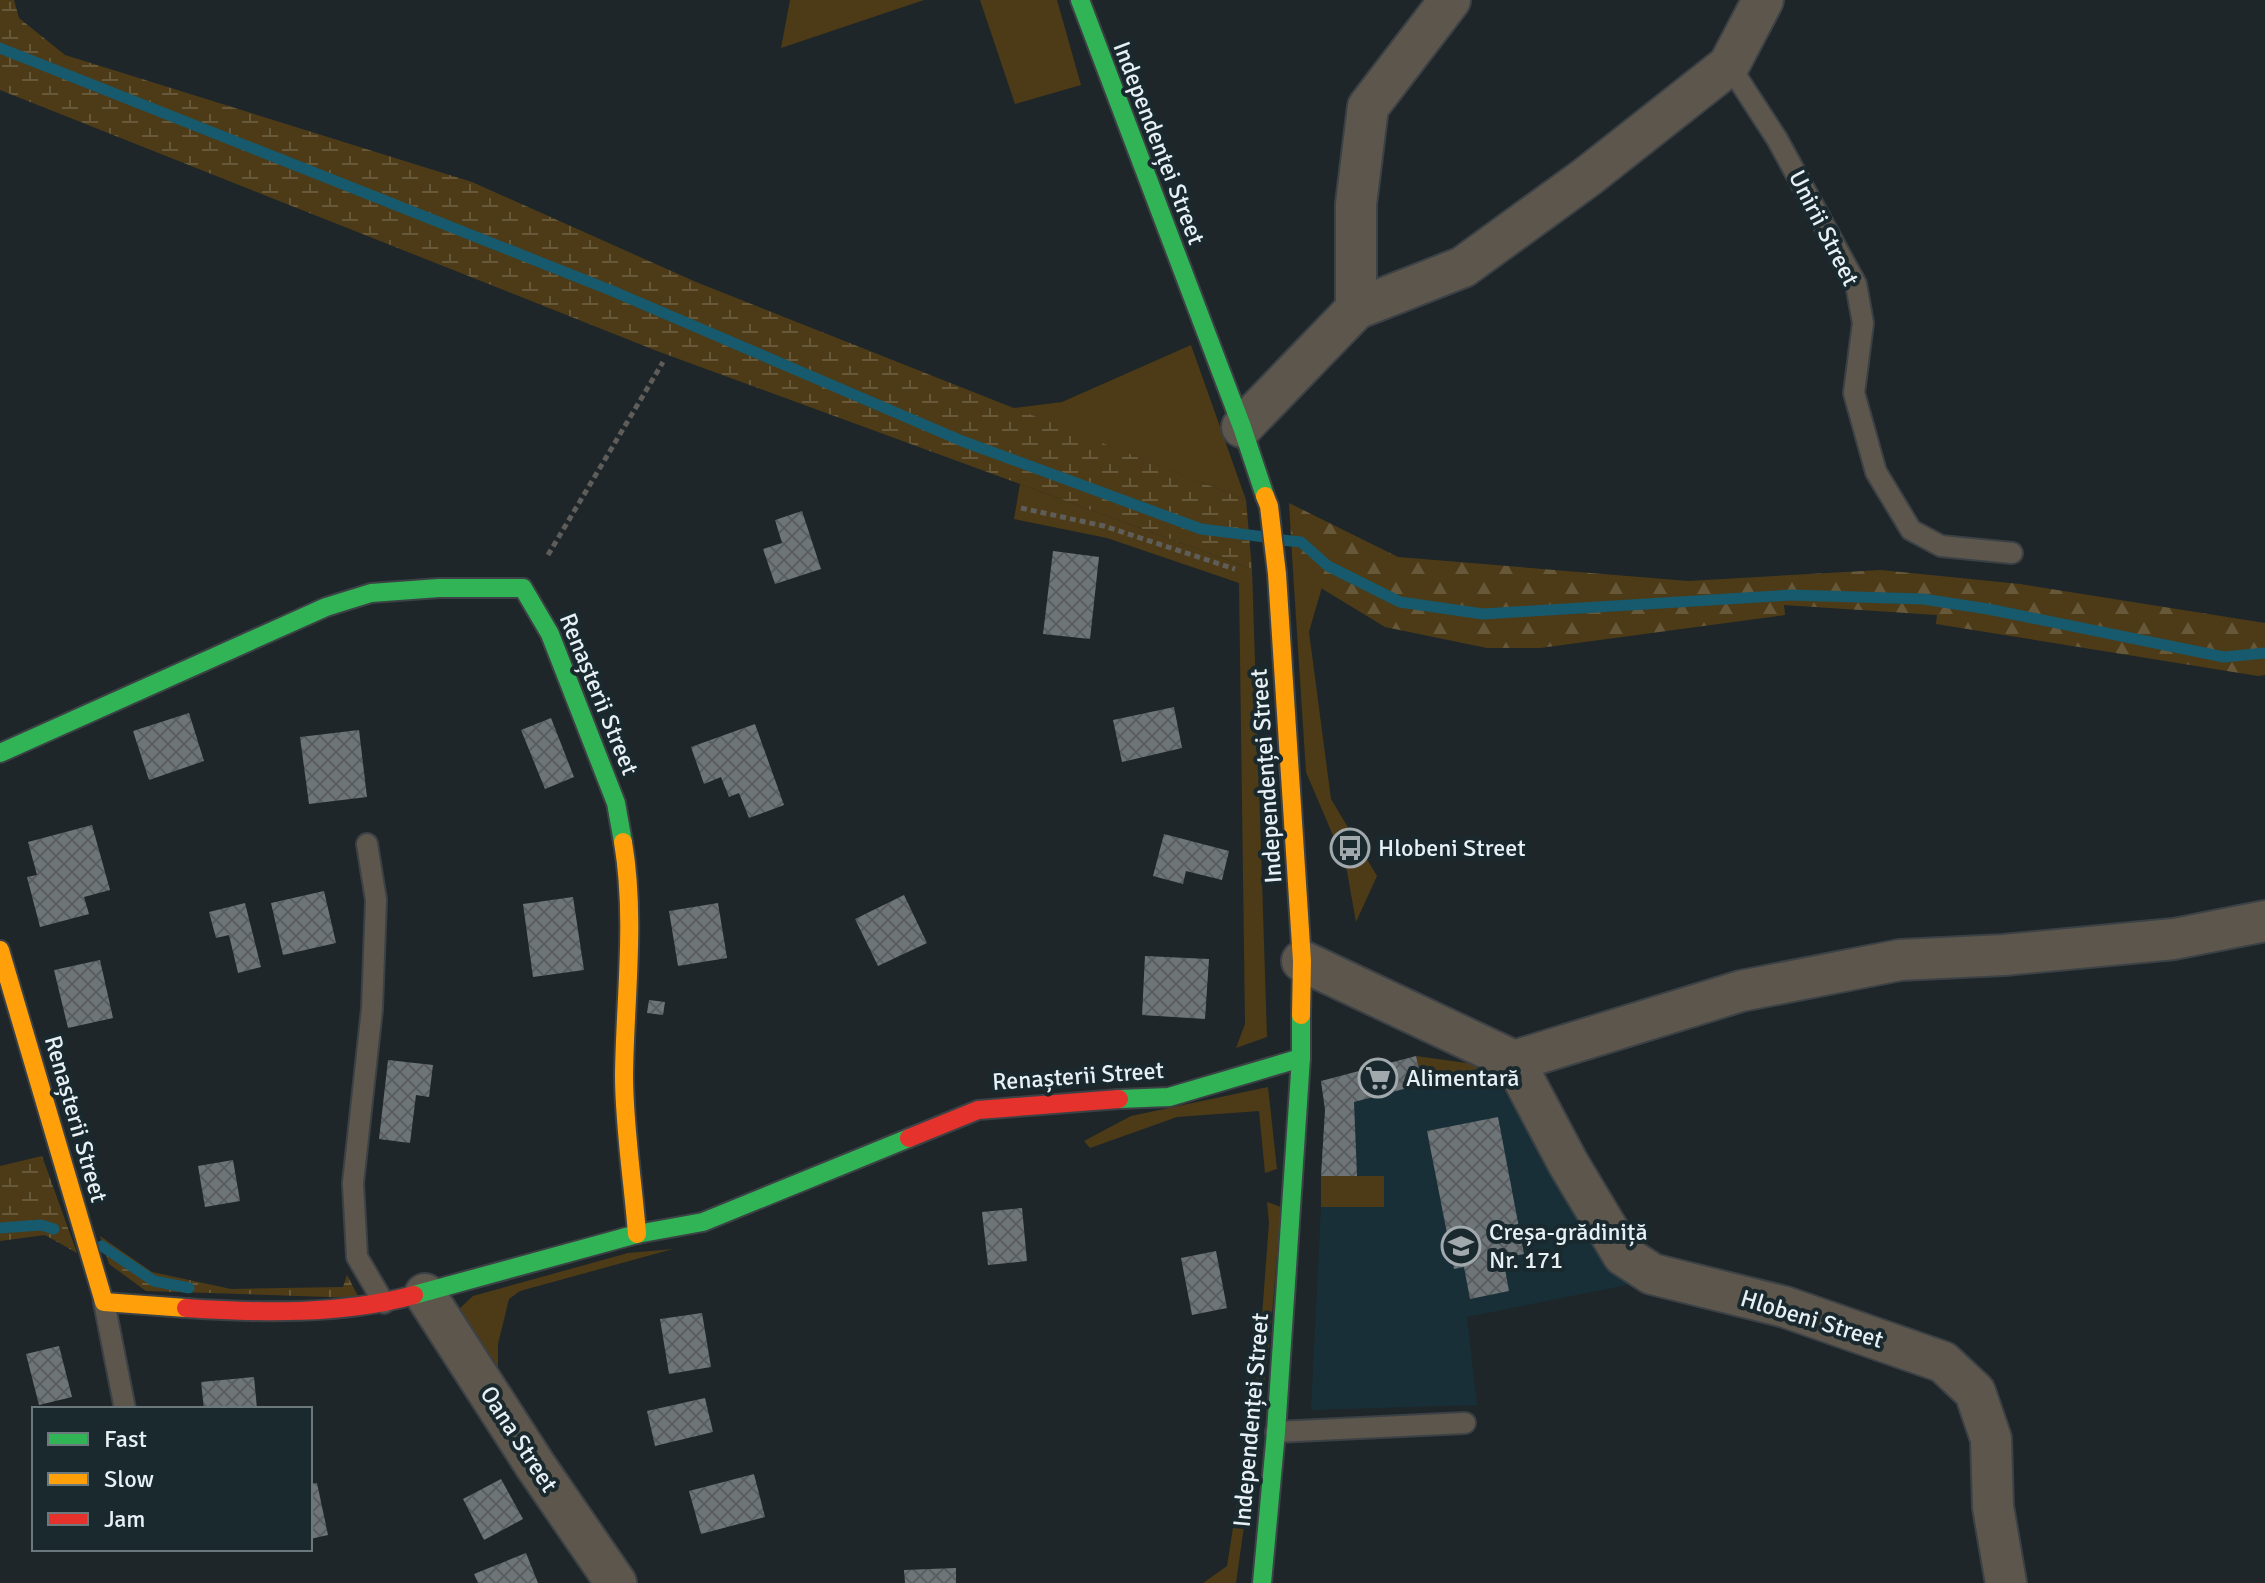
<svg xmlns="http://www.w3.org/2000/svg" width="2265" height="1583" viewBox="0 0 2265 1583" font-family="Signika,sans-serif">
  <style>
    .built { fill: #192f37 }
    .grass { fill: #4d3b17 }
    .forest { fill: url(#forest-firs) }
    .wetland { fill: url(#wetland-marsh) }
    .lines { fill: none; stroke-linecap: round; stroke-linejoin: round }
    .stream { stroke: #17596d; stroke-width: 11 }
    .building { fill: url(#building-cross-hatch) }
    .lane-casing { stroke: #3b4145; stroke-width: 24 }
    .street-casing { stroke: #3b4145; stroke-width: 44 }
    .fast-casing { stroke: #3b4145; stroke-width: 22 }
    .slow-casing { stroke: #3b4145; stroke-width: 22 }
    .jam-casing { stroke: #3b4145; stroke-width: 22 }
    .path { stroke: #5e5d59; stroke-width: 5; stroke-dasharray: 6 4; stroke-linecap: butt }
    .lane { stroke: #5d564d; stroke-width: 20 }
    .street { stroke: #5d564d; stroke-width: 40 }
    .fast { stroke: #30b455; stroke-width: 18 }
    .slow { stroke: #ff9f0a; stroke-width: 18 }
    .jam { stroke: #e5322d; stroke-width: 18 }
    .labels { text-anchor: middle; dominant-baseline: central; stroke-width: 8; stroke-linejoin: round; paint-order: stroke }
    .street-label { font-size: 24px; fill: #e7f0f4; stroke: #19292e }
    .poi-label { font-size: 24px; fill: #e7f0f4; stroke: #19292e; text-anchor: start }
  </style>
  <defs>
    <pattern id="forest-firs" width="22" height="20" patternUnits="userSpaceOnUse" patternTransform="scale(2)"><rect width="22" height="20" fill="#4d3b17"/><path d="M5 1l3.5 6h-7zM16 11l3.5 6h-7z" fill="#675839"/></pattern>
    <pattern id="wetland-marsh" width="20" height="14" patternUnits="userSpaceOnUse" patternTransform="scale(2)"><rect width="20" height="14" fill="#4d3b17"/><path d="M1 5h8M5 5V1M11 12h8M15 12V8" fill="none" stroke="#675839"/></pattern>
    <pattern id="building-cross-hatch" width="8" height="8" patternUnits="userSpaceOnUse" patternTransform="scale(2)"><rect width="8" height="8" fill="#6e7578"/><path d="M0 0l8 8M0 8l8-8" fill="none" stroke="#5a5e60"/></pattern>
  </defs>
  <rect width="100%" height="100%" fill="#1e2629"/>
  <!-- built -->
  <path class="built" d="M 1488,1066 L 1627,1285 L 1467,1317 L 1477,1405 L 1311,1410 L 1321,1207 L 1384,1207 L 1383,1176 L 1321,1176 L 1325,1110 Z"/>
  <!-- grass -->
  <g class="grass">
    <path d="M 790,0 L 924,0 L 781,48 Z"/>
    <path d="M 980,0 L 1057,0 L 1081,85 L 1015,104 Z"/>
    <path d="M 1191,345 L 1246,500 L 1013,408 L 1062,402 Z"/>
    <path d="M 1020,484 L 1252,569 L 1267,1037 L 1236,1048 L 1245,1024 L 1239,583 L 1107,538 L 1014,519 Z"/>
    <path d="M 1293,571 L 1322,587 L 1309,632 L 1331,799 L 1377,876 L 1356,922 L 1346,866 L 1306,772 Z"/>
    <path d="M 1416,1056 L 1488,1066 L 1423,1084 Z"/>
    <path d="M 1268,1087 L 1277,1169 L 1265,1173 L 1259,1111 L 1177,1117 L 1090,1148 L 1084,1141 L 1131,1116 Z"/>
    <rect x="1321" y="1176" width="63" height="31"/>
    <path d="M 1267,1202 L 1281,1207 L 1269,1350 L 1236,1583 L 1203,1583 L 1227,1566 L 1258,1369 L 1269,1223 Z"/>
    <path d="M 673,1249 L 520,1291 L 509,1299 L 498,1344 L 498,1372 L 464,1334 L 460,1308 L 473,1296 L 628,1253 Z"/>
  </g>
  <!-- forest -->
  <path class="forest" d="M 1289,503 L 1398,557 L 1688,581 L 1881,570 L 2020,584 L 2265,623 L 2265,675 L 2258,676 L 1936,624 L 1937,615 L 1784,605 L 1785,615 L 1540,648 L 1487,648 L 1385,627 L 1293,571 Z"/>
  <!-- wetland -->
  <g class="wetland">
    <path d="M 0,0 L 14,0 L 19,18 L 65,55 L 472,182 L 696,282 L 1246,500 L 1252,569 L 657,351 L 0,90 Z"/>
    <path d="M 42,1156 L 77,1253 L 45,1235 L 0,1241 L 0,1166 Z"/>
    <path d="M 100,1236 L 152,1272 L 231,1289 L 343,1287 L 347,1275 L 359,1298 L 146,1291 L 109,1264 Z"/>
  </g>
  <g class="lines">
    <!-- stream -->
    <g class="stream">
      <path d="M 0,48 L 610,290 L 962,441 L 1201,529 L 1265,537"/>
      <path d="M 1282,540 L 1301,542 L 1328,566 L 1400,602 L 1483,614 L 1791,595 L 1923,599 L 1988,609 L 2224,657 L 2265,653"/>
      <path d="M 0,1228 L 41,1225 L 54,1229"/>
      <path d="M 102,1246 L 154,1281 L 189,1288"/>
    </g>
  </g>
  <!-- building -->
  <g class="building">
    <path d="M 802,511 L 821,569 L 775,584 L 763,549 L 782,543 L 775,520 Z"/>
    <path d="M 1053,551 L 1099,557 L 1090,639 L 1043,634 Z"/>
    <path d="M 1174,707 L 1182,748 L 1122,762 L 1113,720 Z"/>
    <path d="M 189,713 L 204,761 L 149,780 L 133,731 Z"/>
    <path d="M 551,718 L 574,777 L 545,789 L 521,730 Z"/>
    <path d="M 755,724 L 784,805 L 749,818 L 739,793 L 729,797 L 721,777 L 704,784 L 691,747 Z"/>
    <path d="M 359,730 L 367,797 L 309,804 L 300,737 Z"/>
    <path d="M 92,825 L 110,890 L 84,897 L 89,914 L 40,927 L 27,877 L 37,875 L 28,842 Z"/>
    <path d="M 1164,834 L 1229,851 L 1222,880 L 1186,871 L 1183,884 L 1153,876 Z"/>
    <path d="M 324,891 L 336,943 L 283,955 L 271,903 Z"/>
    <path d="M 904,895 L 927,943 L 878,966 L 855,919 Z"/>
    <path d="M 573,897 L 584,970 L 533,977 L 523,904 Z"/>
    <path d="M 245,903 L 261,967 L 238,973 L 229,935 L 216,938 L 209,912 Z"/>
    <path d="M 718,903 L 727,958 L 678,966 L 669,911 Z"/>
    <path d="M 1145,956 L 1209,959 L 1205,1019 L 1142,1015 Z"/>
    <path d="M 100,960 L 113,1018 L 68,1028 L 54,970 Z"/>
    <path d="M 649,1000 L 665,1002 L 663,1015 L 647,1013 Z"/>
    <path d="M 1416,1056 L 1423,1084 L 1354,1102 L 1357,1176 L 1321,1176 L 1325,1110 L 1321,1081 Z"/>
    <path d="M 388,1060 L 433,1065 L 429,1097 L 416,1095 L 410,1143 L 379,1139 Z"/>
    <path d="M 1498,1117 L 1524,1254 L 1503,1258 L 1509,1291 L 1470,1299 L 1464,1267 L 1454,1269 L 1427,1131 Z"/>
    <path d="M 233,1160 L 240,1201 L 205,1207 L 198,1166 Z"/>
    <path d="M 1022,1208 L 1027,1261 L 988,1265 L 982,1212 Z"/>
    <path d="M 1216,1251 L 1227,1308 L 1192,1315 L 1181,1258 Z"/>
    <path d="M 702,1313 L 711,1367 L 669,1374 L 660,1319 Z"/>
    <path d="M 59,1346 L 72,1397 L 39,1405 L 26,1354 Z"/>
    <path d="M 254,1377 L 257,1409 L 204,1409 L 201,1382 Z"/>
    <path d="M 705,1398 L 713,1432 L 655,1446 L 647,1411 Z"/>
    <path d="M 754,1474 L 765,1517 L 701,1534 L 689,1491 Z"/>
    <path d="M 501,1479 L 523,1519 L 484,1540 L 463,1499 Z"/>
    <path d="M 317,1483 L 328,1535 L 310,1539 L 310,1484 Z"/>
    <path d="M 526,1553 L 538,1583 L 478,1583 L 474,1574 Z"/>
    <path d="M 956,1568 L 956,1583 L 905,1583 L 904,1570 Z"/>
  </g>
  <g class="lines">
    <defs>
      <g id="lane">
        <path d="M 1729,65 L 1777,139 L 1856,284 L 1863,323 L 1854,393 L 1876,472 L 1911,530 L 1941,546 L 2012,553"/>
        <path d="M 367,844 L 376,900 L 372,1009 L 353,1183 L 357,1257 L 384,1303"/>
        <path d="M 104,1302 L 125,1409"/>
        <path d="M 1276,1432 L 1465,1423"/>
      </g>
      <g id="street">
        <path d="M 1356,309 L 1463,267 L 1587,177 L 1729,65 L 1763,0"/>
        <path d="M 1242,427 L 1356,309 L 1356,204 L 1368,107 L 1450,0"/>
        <path d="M 1302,961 L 1514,1061 L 1741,991 L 1900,960 L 2004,955 L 2174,939 L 2265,921"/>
        <path d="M 1514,1061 L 1568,1163 L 1623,1255 L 1652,1274 L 1785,1307 L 1943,1362 L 1975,1392 L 1991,1439 L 1993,1507 L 2006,1583"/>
        <path d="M 425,1294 L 535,1465 L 616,1583"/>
      </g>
      <g id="fast">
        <path d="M 1080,0 L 1242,427 L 1265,496"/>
        <path d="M 0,753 L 326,607 L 371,593 L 439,588 L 523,588 L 550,634 L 616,803 L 623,842"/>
        <path d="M 1119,1099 L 1169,1097 L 1301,1058"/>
        <path d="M 414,1295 L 637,1234 L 703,1222 L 909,1138"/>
        <path d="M 1262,1583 L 1276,1432 L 1301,1058 L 1301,1015"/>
      </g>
      <g id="slow">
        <path d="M 1265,496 L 1269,506 L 1277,574 L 1302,961 L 1301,1015"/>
        <path d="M 623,842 C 636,919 625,997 624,1075 C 624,1127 633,1182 637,1234"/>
        <path d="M 0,950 L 104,1302 L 186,1308"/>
      </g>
      <g id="jam">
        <path d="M 909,1138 L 978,1110 L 1119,1099"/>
        <path d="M 186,1308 C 261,1313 341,1315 414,1295"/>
      </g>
    </defs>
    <!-- lane casing -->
    <use href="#lane" class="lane-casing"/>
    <!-- street casing -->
    <use href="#street" class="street-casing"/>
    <!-- fast casing -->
    <use href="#fast" class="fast-casing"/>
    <!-- slow casing -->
    <use href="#slow" class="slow-casing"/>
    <!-- jam casing -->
    <use href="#jam" class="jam-casing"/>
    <!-- path -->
    <g class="path">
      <path d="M 1021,508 L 1104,526 L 1235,569"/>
      <path d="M 548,555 L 663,362"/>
    </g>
    <!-- lane -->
    <use href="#lane" class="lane"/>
    <!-- street -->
    <use href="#street" class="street"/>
    <!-- fast -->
    <use href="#fast" class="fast"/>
    <!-- slow -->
    <use href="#slow" class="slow"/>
    <!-- jam -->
    <use href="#jam" class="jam"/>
  </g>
  <!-- icons -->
  <defs>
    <symbol id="bus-ring" viewBox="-11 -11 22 22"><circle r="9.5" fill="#19292e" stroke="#a1a9ad" stroke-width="1.5"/><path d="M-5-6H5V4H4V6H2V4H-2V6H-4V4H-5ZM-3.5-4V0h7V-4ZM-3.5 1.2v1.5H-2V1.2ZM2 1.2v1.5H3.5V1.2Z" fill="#a1a9ad"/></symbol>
    <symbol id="supermarket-ring" viewBox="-11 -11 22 22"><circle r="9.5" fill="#19292e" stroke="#a1a9ad" stroke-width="1.5"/><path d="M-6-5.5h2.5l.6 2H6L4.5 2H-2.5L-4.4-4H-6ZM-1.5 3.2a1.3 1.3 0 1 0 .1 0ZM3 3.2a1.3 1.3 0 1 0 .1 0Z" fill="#a1a9ad"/></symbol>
    <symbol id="school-ring" viewBox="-11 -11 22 22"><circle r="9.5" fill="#19292e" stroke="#a1a9ad" stroke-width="1.5"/><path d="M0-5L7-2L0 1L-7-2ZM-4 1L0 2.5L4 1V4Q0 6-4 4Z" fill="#a1a9ad"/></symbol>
  </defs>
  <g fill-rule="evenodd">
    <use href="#bus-ring" x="1328" y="826" width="44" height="44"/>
    <use href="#supermarket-ring" x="1356" y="1056" width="44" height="44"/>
    <use href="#school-ring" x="1439" y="1224" width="44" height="44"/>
  </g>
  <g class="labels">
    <!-- street labels -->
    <g class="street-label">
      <text transform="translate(1159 143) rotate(69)">Independenței Street</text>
      <text transform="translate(1824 228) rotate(63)">Unirii Street</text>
      <text transform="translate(599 694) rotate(68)">Renașterii Street</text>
      <text transform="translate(1266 776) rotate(-94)">Independenței Street</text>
      <text transform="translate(1078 1076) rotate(-4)">Renașterii Street</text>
      <text transform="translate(76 1119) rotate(74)">Renașterii Street</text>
      <text transform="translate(1812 1319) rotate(17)">Hlobeni Street</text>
      <text transform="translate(1251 1420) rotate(-85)">Independenței Street</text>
      <text transform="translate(519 1439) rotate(57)">Oana Street</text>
    </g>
    <!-- poi labels -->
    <g class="poi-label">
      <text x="1378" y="848">Hlobeni Street</text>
      <text x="1406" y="1078">Alimentară</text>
      <text x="1489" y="1232">Creșa-grădiniță<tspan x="1489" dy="28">Nr. 171</tspan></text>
    </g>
  </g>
  <!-- legend -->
  <rect x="32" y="1407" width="280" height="144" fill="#19292e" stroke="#6b797d" stroke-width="2"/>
  <rect x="48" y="1433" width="40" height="12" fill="#30b455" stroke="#6b797d" stroke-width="2"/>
  <text x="104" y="1447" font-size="24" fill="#e7f0f4">Fast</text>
  <rect x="48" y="1473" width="40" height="12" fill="#ff9f0a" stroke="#6b797d" stroke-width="2"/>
  <text x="104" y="1487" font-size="24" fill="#e7f0f4">Slow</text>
  <rect x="48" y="1513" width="40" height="12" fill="#e5322d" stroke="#6b797d" stroke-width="2"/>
  <text x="104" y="1527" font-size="24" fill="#e7f0f4">Jam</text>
</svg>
